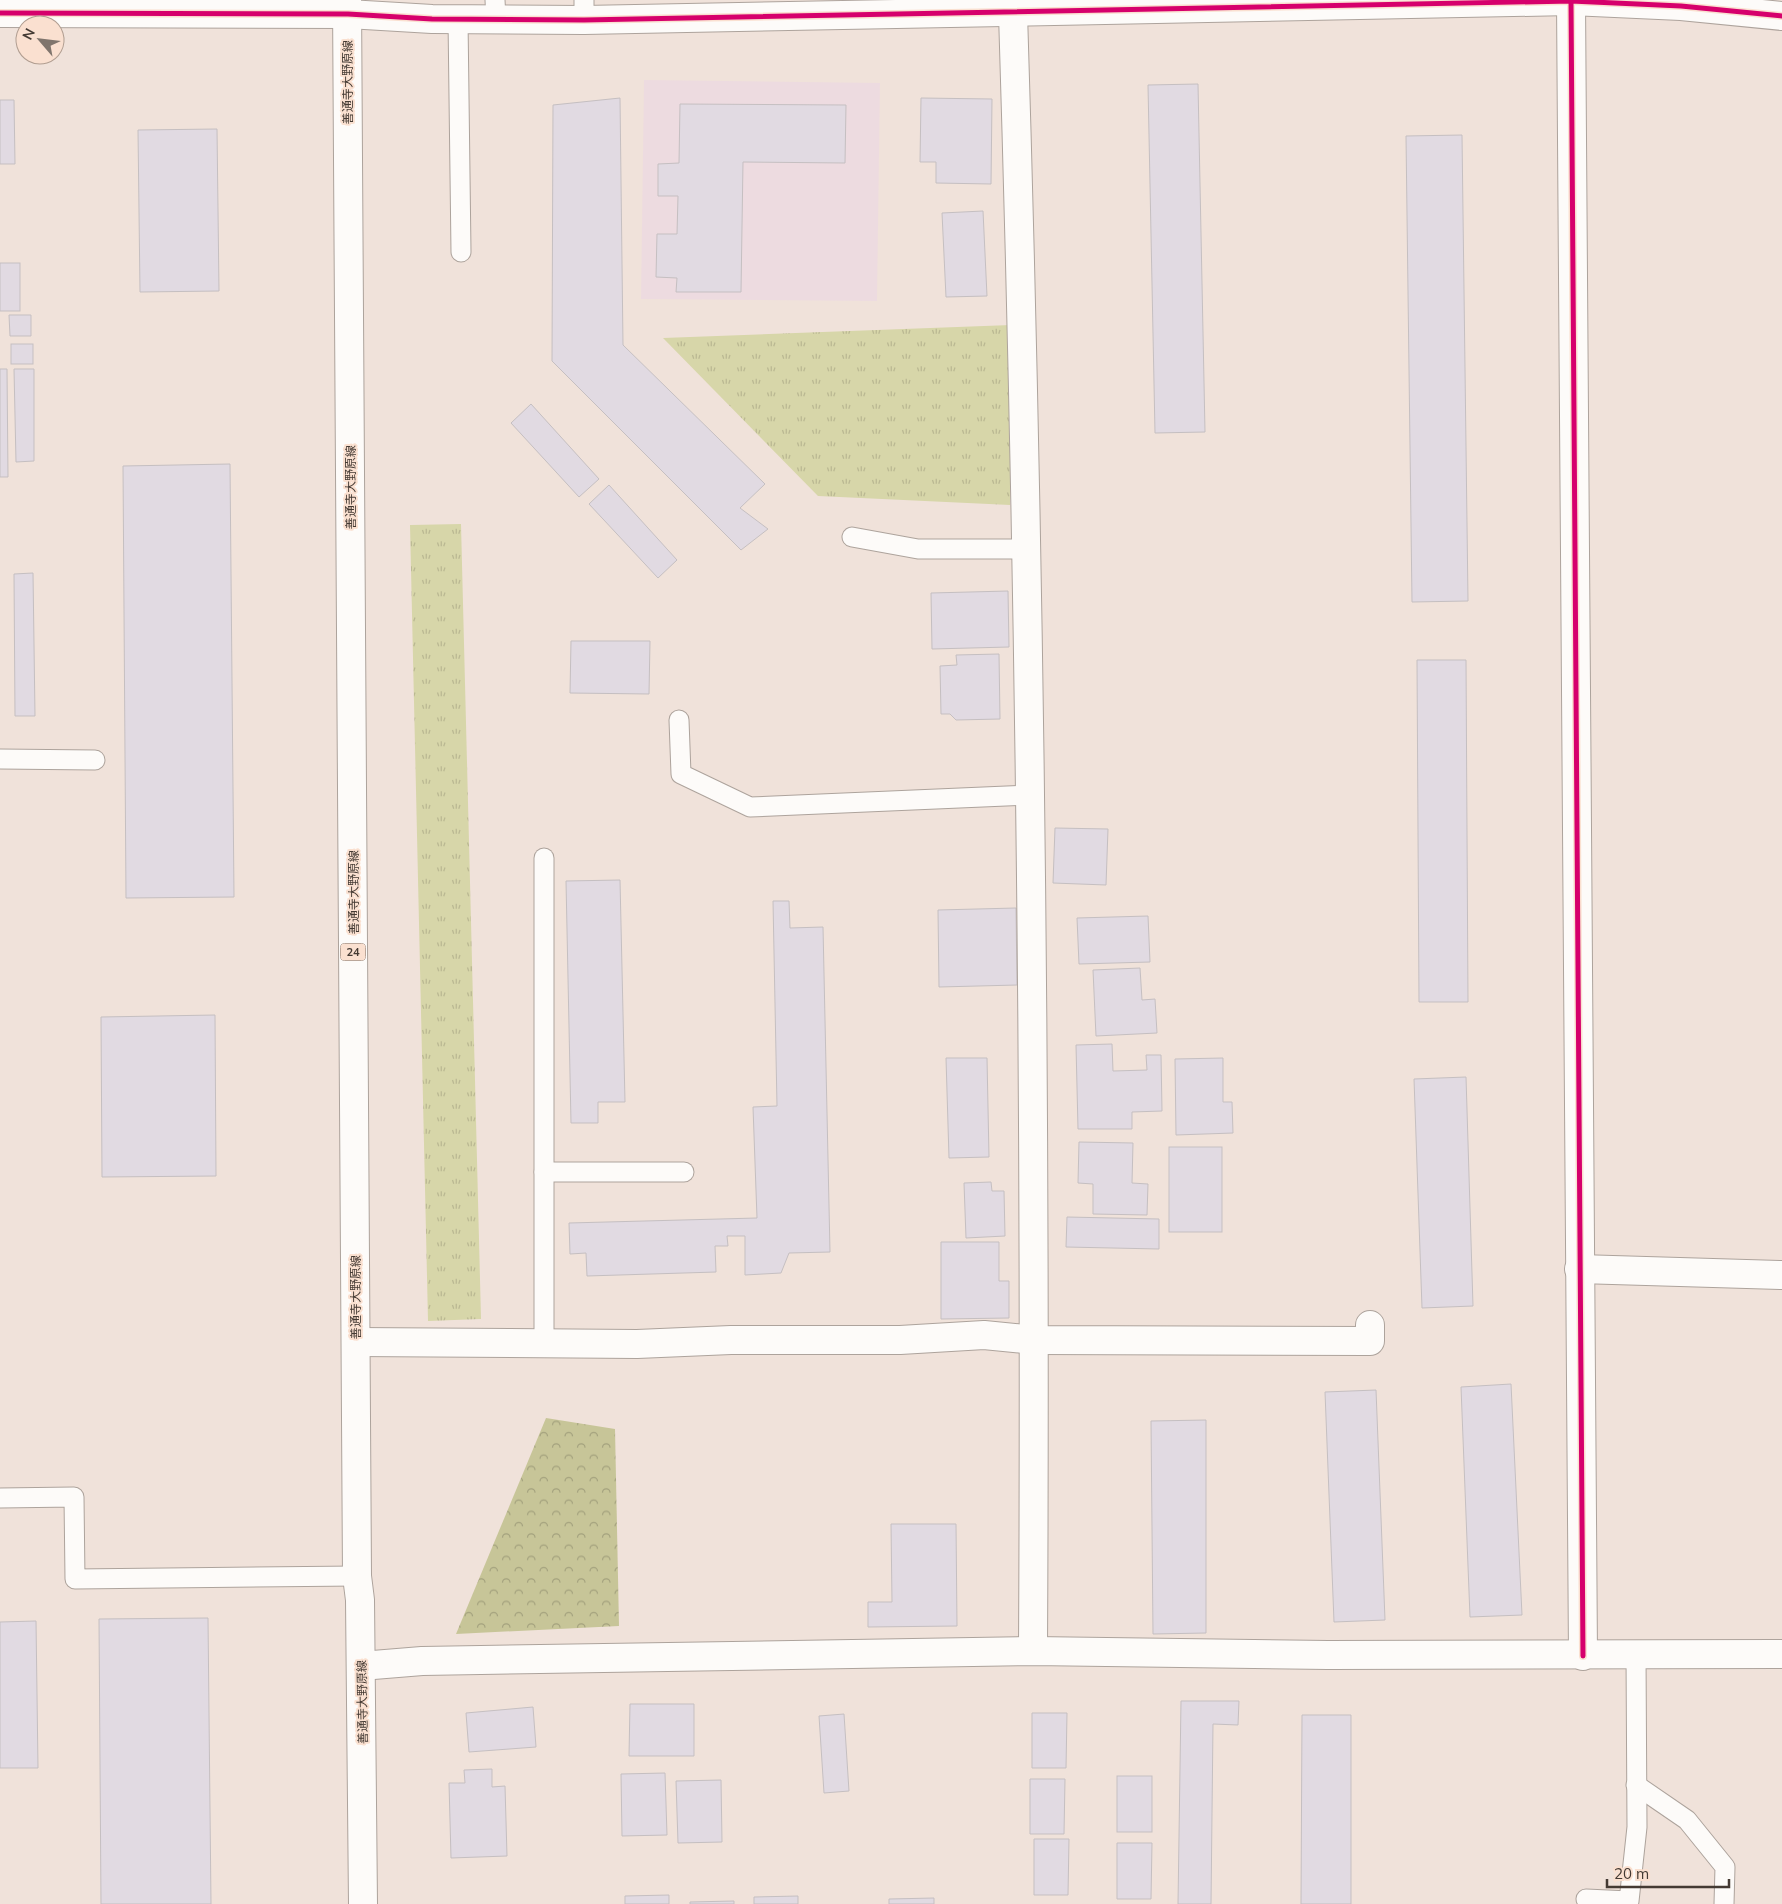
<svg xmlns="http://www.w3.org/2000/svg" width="1782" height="1904" viewBox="0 0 1782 1904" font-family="Mulish,'Noto Sans JP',sans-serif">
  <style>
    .education { fill: #eddbe0 }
    .forest { fill: url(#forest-crowns) }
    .park { fill: url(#park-tufts) }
    .building { fill: #e1dae2; stroke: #c5bfc1 }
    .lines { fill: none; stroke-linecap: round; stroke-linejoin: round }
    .lane-casing { stroke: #ada39c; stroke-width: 21 }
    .street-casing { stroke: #ada39c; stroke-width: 30 }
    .secondary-casing { stroke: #ada39c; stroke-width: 30 }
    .primary-casing { stroke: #ada39c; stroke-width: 30 }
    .lane { stroke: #fdfbf9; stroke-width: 19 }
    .street { stroke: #fdfbf9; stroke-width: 28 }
    .secondary { stroke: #fdfbf9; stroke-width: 28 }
    .primary { stroke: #fdfbf9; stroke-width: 28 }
    .cycleway-casing { stroke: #fae0d0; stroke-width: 8 }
    .cycleway { stroke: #d6006c; stroke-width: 5 }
    .labels { text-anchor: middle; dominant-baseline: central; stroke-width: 4; stroke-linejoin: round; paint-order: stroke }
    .shield { fill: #fae0d0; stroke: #7b6c62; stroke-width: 1 }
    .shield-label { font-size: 11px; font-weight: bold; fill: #443a33 }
    .street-label { font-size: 12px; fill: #443a33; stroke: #fae0d0 }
  </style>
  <defs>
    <pattern id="forest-crowns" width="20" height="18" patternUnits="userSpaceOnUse" patternTransform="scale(1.25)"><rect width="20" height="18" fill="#c7c598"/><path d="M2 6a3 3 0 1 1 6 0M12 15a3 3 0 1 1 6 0" fill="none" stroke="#a3a17d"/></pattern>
    <pattern id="park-tufts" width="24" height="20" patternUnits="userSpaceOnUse" patternTransform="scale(1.25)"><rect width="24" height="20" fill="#d7d6a9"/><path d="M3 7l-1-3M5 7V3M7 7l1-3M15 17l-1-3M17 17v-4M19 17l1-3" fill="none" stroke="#bab892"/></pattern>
  </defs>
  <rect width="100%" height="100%" fill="#f0e2da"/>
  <!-- education -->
  <path class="education" d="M 644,80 L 880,83 L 877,301 L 641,299 Z"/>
  <!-- forest -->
  <path class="forest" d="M 546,1418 L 615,1429 L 619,1626 L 456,1634 Z"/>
  <!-- park -->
  <g class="park">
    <path d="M 1011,325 L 1010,505 L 818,496 L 663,338 Z"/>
    <path d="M 461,524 L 481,1319 L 428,1321 L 410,525 Z"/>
  </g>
  <!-- building -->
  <g class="building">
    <path d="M 1198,84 L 1205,432 L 1155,433 L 1148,85 Z"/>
    <path d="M 620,98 L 623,345 L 765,484 L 740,508 L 768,529 L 741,550 L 552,361 L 553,105 Z"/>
    <path d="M 921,98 L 992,99 L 991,184 L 936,183 L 936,162 L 920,162 Z"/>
    <path d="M 0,100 L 14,100 L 15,164 L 0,164 Z"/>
    <path d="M 680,104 L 846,105 L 845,163 L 743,162 L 741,292 L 676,292 L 677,278 L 656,277 L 657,234 L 677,234 L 678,196 L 658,196 L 658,164 L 679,163 Z"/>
    <path d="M 217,129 L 219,291 L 140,292 L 138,130 Z"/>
    <path d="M 1462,135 L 1468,601 L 1412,602 L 1406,136 Z"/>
    <path d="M 983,211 L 987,296 L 946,297 L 942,213 Z"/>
    <rect x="0" y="263" width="20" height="48"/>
    <path d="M 9,315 L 31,315 L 31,336 L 10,336 Z"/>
    <rect x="11" y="344" width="22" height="20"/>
    <path d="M 0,369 L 7,369 L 8,477 L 0,477 Z"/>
    <path d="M 14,369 L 34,369 L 34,461 L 16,462 Z"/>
    <path d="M 531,404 L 599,479 L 579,497 L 511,423 Z"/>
    <path d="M 230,464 L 234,897 L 126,898 L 123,466 Z"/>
    <path d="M 609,485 L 677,560 L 658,578 L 589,504 Z"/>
    <path d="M 33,573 L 35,716 L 15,716 L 14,574 Z"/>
    <path d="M 1008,591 L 1009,647 L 932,649 L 931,593 Z"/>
    <path d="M 571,641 L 650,641 L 649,694 L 570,693 Z"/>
    <path d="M 999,654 L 1000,719 L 956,720 L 950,714 L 941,714 L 940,666 L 957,665 L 956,655 Z"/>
    <path d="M 1417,660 L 1466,660 L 1468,1002 L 1419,1002 Z"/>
    <path d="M 1055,828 L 1108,829 L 1106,885 L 1053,883 Z"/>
    <path d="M 620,880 L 625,1102 L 598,1102 L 598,1123 L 571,1123 L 566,881 Z"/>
    <path d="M 773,901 L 789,901 L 790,928 L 823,927 L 830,1252 L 789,1253 L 781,1273 L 745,1275 L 745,1236 L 727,1236 L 728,1246 L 715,1246 L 716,1272 L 587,1276 L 586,1253 L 570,1254 L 569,1223 L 757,1218 L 753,1107 L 777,1106 Z"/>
    <path d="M 1016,908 L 1017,985 L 939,987 L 938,910 Z"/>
    <path d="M 1148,916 L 1150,962 L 1079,964 L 1077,918 Z"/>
    <path d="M 1140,968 L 1142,1000 L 1155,999 L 1157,1033 L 1096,1036 L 1093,970 Z"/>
    <path d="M 215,1015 L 216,1176 L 102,1177 L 101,1017 Z"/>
    <path d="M 1112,1044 L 1113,1071 L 1147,1070 L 1146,1055 L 1161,1055 L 1162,1111 L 1132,1112 L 1132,1129 L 1078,1129 L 1076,1045 Z"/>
    <path d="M 946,1058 L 987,1058 L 989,1157 L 949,1158 Z"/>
    <path d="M 1223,1058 L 1223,1102 L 1232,1102 L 1233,1133 L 1176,1135 L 1175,1059 Z"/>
    <path d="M 1466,1077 L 1473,1306 L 1422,1308 L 1414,1079 Z"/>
    <path d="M 1079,1142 L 1133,1143 L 1132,1183 L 1148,1184 L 1147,1215 L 1093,1214 L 1093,1184 L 1078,1183 Z"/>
    <rect x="1169" y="1147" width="53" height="85"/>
    <path d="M 991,1182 L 992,1191 L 1004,1191 L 1005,1236 L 966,1238 L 964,1183 Z"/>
    <path d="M 1067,1217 L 1159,1219 L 1159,1249 L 1066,1247 Z"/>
    <path d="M 941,1242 L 999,1242 L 999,1281 L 1009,1281 L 1009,1318 L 941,1319 Z"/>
    <path d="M 1511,1384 L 1522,1615 L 1470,1617 L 1461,1387 Z"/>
    <path d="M 1376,1390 L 1385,1620 L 1334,1622 L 1325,1392 Z"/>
    <path d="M 1206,1420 L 1206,1633 L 1153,1634 L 1151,1421 Z"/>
    <path d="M 891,1524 L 956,1524 L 957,1626 L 868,1627 L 868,1602 L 892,1602 Z"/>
    <path d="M 208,1618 L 211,1904 L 101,1904 L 99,1619 Z"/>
    <path d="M 36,1621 L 38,1768 L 0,1768 L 0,1622 Z"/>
    <path d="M 1181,1701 L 1239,1701 L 1238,1725 L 1213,1724 L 1211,1904 L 1178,1904 Z"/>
    <path d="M 630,1704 L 694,1704 L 694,1756 L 629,1756 Z"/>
    <path d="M 533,1707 L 536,1747 L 469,1752 L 466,1713 Z"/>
    <path d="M 1032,1713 L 1067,1713 L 1066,1768 L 1032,1768 Z"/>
    <path d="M 844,1714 L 849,1791 L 824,1793 L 819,1716 Z"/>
    <path d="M 1302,1715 L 1351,1715 L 1351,1904 L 1301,1904 Z"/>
    <path d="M 492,1769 L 492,1787 L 505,1786 L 507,1856 L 451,1858 L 449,1783 L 465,1783 L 464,1770 Z"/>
    <path d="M 665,1773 L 667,1835 L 622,1836 L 621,1774 Z"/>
    <rect x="1117" y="1776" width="35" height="56"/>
    <path d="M 1030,1779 L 1065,1779 L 1064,1834 L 1030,1834 Z"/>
    <path d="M 721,1780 L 722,1842 L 678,1843 L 676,1781 Z"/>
    <path d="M 1034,1839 L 1069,1839 L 1068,1895 L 1034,1895 Z"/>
    <path d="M 1117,1843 L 1152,1843 L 1151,1899 L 1117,1899 Z"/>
    <path d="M 669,1895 L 669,1904 L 625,1904 L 625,1896 Z"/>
    <path d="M 798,1896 L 798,1904 L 754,1904 L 754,1897 Z"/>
    <path d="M 934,1898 L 934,1904 L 889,1904 L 889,1899 Z"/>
    <path d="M 734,1901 L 734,1904 L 690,1904 L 690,1902 Z"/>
  </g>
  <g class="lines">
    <defs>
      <g id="lane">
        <path d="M 495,0 L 496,19"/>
        <path d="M 584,0 L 584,20"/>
        <path d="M 458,19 L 461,252"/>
        <path d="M 852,537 L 918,549 L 1026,549"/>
        <path d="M 679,720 L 681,774 L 750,807 L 1029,795"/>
        <path d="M 0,759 L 95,760"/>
        <path d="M 544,858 L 544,1344"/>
        <path d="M 544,1172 L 684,1172"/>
        <path d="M 0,1498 L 74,1497 L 75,1579 L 357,1576"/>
        <path d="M 1636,1785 L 1687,1820 L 1725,1867 L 1724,1904"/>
        <path d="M 1586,1899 L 1629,1901 L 1637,1827 L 1636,1654"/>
      </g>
      <g id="street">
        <path d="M 1571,1 L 1583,1656"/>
        <path d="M 1013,13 C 1030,559 1036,1105 1033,1651"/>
        <path d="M 1579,1269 L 1782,1275"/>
        <path d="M 356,1342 L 637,1344 L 731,1340 L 900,1340 L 984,1335 L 1035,1340 L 1370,1341 L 1370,1325"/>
        <path d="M 361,1666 L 422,1661 L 1033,1651 L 1328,1655 L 1782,1654"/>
      </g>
      <path id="secondary" d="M 0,13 L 348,14 L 432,19 L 584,20 L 1571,1 L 1681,6 L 1782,16"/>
      <path id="primary" d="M 347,0 L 357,1576 L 360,1600 L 363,1904"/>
    </defs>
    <!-- lane casing -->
    <use href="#lane" class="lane-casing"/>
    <!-- street casing -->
    <use href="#street" class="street-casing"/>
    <!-- secondary casing -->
    <use href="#secondary" class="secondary-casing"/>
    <!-- primary casing -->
    <use href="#primary" class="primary-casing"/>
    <!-- lane -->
    <use href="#lane" class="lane"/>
    <!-- street -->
    <use href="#street" class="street"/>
    <!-- secondary -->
    <use href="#secondary" class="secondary"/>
    <!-- primary -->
    <use href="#primary" class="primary"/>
    <defs>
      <g id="cycleway">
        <path d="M 1571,1 L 1583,1656"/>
        <path d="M 0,13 L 348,14 L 432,19 L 584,20 L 1571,1 L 1681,6 L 1782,16"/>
      </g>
    </defs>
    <!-- cycleway casing -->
    <use href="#cycleway" class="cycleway-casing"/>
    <!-- cycleway -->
    <use href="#cycleway" class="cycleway"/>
  </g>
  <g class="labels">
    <!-- shield labels -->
    <rect class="shield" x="340.5" y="943.5" width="25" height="17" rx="4"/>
    <g class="shield-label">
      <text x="353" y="952">24</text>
    </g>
    <!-- street labels -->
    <g class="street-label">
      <text transform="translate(347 82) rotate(-90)">善通寺大野原線</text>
      <text transform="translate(350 487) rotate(-90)">善通寺大野原線</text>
      <text transform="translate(353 892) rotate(-90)">善通寺大野原線</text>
      <text transform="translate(355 1297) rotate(-90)">善通寺大野原線</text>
      <text transform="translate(362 1702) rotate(-91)">善通寺大野原線</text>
    </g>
  </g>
  <!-- north arrow -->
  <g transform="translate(40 40) rotate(298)"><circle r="24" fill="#fae0d0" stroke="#b19e91"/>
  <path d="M0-4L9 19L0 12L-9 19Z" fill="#80756d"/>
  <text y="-8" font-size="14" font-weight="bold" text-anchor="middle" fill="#443a33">N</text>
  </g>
  <!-- scale -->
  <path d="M1607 1879v8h122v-8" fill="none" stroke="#443a33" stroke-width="2.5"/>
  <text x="1614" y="1879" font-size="15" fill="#443a33" stroke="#fae0d0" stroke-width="4" paint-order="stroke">20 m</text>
</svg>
